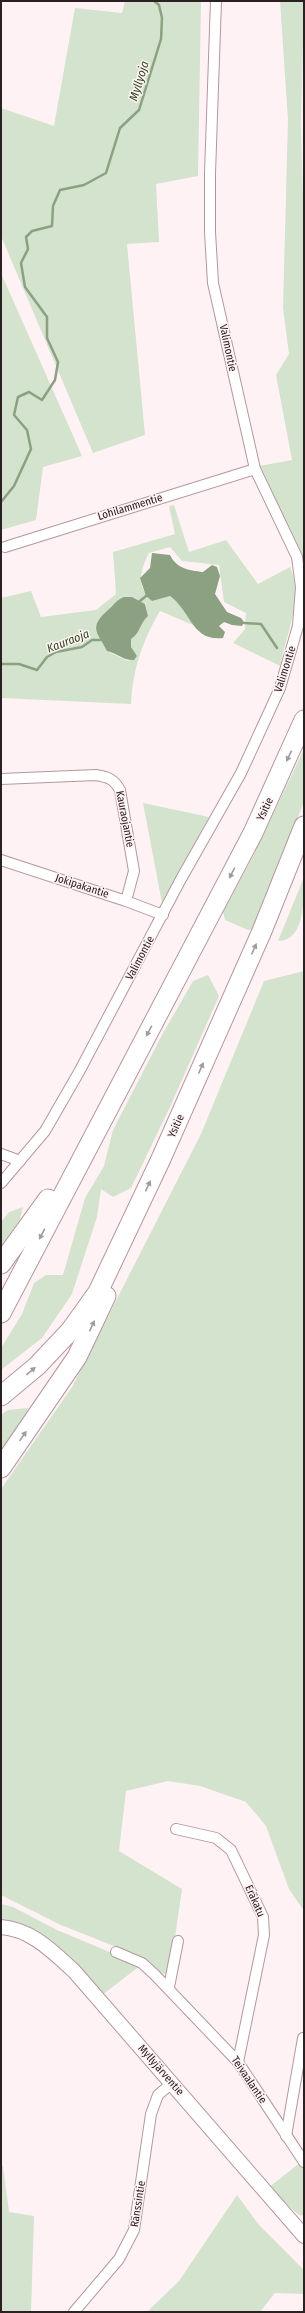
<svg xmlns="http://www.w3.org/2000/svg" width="305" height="2313" viewBox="0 0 305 2313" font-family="'Fira Sans Condensed',sans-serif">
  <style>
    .green { fill: #d4e3cd; fill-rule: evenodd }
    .water { fill: #8ba181 }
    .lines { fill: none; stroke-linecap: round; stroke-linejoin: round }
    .stream { stroke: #8ba181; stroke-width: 2.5 }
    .street-casing { stroke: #b4979d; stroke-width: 12 }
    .secondary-casing { stroke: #b4979d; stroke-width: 16 }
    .highway-casing { stroke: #b4979d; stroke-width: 21 }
    .street { stroke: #fff; stroke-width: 10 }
    .secondary { stroke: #fff; stroke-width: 14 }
    .highway { stroke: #fff; stroke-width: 19 }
    .oneway { fill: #a09b9c }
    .labels { text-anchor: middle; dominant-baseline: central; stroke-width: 3; stroke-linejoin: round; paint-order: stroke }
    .street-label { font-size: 11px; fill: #2b2022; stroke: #fff2f4 }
    .water-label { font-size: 12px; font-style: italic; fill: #2c4a1c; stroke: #fff2f4 }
  </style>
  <rect width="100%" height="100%" fill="#fff2f4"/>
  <!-- green -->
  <g class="green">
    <path d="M 125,1 L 201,1 L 198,176 L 156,184 L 159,242 L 127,244 L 145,435 L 93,453 L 1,236 L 1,108 L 54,126 L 75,8 L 122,13 Z"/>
    <path d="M 280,1 L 304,1 L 301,125 L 304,231 L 304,561 L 259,466 L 292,460 L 276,375 L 289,354 L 283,308 L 288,120 Z"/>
    <path d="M 1,273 L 82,456 L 43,467 L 36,520 L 1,530 Z"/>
    <path d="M 174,505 L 189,552 L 226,540 L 258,584 L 290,567 C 304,597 286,635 280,666 L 233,643 L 245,629 L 246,613 L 224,602 L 219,565 L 182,561 L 170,547 L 149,553 C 140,571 136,586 152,601 L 170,596 L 180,603 L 193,625 L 160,611 C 143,639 132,671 131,704 L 1,698 L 1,598 L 31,591 L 41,617 L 96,610 L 116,594 L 113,552 L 175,534 L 169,506 ZM 132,597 L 145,604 L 145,602 L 148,616 C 140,623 140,634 131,639 L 131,647 L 137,656 L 128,661 L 107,651 L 96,630 Z"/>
    <path d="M 304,749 L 304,800 L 302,807 L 254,929 L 248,930 L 225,920 L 223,912 L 253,856 Z"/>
    <path d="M 143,803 L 209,817 L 162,903 Z"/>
    <path d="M 304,877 C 304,900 305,941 278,941 Z"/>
    <path d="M 304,971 L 304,1911 L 289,1889 L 266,1826 L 246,1802 L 200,1786 L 168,1781 L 126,1791 L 119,1851 L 182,1889 L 170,1972 L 161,1975 L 144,1958 L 61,1925 L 1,1895 L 1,1489 L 72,1387 L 201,1134 L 264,981 Z"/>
    <path d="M 208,975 L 219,996 L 170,1107 L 131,1188 L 113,1197 L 101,1189 L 97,1217 L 72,1294 L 42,1338 L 1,1370 L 1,1348 L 22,1314 L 34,1283 L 46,1275 L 63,1275 L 85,1198 L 104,1166 L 113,1130 L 162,1035 L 193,981 Z"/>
    <path d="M 23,1207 L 20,1219 L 1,1247 L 1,1222 L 9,1212 Z"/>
    <path d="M 28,1408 L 25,1419 L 1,1452 L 1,1415 L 8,1410 Z"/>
    <path d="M 1,1904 L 13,1907 L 57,1930 L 141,1965 L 102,1995 C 75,1961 47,1927 1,1920 Z"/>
    <path d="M 301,2162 L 304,2167 L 304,2216 L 299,2215 L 268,2188 Z"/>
    <path d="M 1,2166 L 3,2166 L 9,2212 L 34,2216 L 31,2312 L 1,2312 Z"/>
    <path d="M 237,2195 L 259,2225 L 304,2270 L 304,2294 L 275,2293 L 260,2312 L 147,2312 L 179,2281 Z"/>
  </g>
  <!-- water -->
  <g class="water">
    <path d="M 152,553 L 170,555 C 177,569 188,570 203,572 L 212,565 L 217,567 L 220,576 L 215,594 L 227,612 L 241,618 L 244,622 L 242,626 L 232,625 L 224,622 L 219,626 L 225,632 L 223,638 C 192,642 191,611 170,596 L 152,601 L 146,596 L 140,578 L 150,568 Z"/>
    <path d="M 124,597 L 132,597 L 145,604 L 148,616 C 140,623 140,634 131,639 L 131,647 L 137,656 L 134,660 C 124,661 117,653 107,651 C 98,633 88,628 107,611 C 113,606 116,600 124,597 Z"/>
  </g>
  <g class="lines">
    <!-- stream -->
    <g class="stream">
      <path d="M 1,502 L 14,486 L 31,449 L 27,430 L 14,415 L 18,397 L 29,392 L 42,400 L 55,380 L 58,362 L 47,338 L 47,317 L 25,287 L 21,263 L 28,249 L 26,237 L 32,231 L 52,226 L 53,206 L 60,190 L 84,185 L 106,173 L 120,128 L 139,110 L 161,39 L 162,18 L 159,5 L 154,1"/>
      <path d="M 140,601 L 146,596"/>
      <path d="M 244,623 L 261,624 L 277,648"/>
      <path d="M 1,664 L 19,664 L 37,670 L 47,657 L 56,652 L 82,647 L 92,640 L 100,640"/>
    </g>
    <defs>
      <g id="street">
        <path d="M 5,547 L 255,469"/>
        <path d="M 1,779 L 96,775 C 108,777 114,779 120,790 L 134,871 L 126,901"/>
        <path d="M 1,860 L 126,901 L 163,915"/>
        <path d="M 1,1154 L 20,1161"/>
        <path d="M 1,1183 L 45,1131 L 79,1072 L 181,879 L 241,773 L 280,688 L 298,626 L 301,587 L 297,557 L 255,469 L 213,283 L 210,232 L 210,173 L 216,1"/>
        <path d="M 176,1829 L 216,1838 L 231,1850 L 263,1917 L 264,1935 L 238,2062"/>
        <path d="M 116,1952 L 142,1963 L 155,1975 L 238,2062 L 304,2162"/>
        <path d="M 169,1987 L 178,1941"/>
        <path d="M 286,2136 L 303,2038"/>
        <path d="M 74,2312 L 119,2259 L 134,2230 L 151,2114 L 158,2095 L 172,2083"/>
      </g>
      <path id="secondary" d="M 1,1927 C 31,1929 53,1952 74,1971 L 304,2236"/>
      <g id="highway">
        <path d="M 1,1264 L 48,1199"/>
        <path d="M 1,1313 L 253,833 L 304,720"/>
        <path d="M 1,1396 L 37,1366 L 70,1331 L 98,1292 L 160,1161 L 262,931 L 304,826"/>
        <path d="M 1,1468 L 77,1357 L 106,1296"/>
      </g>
    </defs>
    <!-- street casing -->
    <use href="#street" class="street-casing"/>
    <!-- secondary casing -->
    <use href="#secondary" class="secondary-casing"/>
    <!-- highway casing -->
    <use href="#highway" class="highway-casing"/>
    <!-- street -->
    <use href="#street" class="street"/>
    <!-- secondary -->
    <use href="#secondary" class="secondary"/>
    <!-- highway -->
    <use href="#highway" class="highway"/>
  </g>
  <!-- one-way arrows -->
  <defs><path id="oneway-solid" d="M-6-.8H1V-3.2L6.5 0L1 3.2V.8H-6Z"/></defs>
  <g class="oneway">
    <use href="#oneway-solid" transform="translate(289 756) rotate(115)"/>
    <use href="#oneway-solid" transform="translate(232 873) rotate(118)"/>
    <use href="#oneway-solid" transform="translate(254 949) rotate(-66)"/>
    <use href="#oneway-solid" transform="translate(149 1031) rotate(118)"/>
    <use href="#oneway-solid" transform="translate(201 1068) rotate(-66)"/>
    <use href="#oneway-solid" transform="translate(148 1186) rotate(-65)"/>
    <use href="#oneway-solid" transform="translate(42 1234) rotate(118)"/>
    <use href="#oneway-solid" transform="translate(92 1326) rotate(-65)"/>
    <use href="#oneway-solid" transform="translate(31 1371) rotate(-41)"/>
    <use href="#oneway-solid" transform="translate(23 1436) rotate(-55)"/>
  </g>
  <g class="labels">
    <!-- street labels -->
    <g class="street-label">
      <text transform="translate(228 348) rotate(78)">Valimontie</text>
      <text transform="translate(130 507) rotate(-17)">Lohilammentie</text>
      <text transform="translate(285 669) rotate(-72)">Valimontie</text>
      <text transform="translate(265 809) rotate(-65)">Ysitie</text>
      <text transform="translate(125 819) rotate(79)">Kauraojantie</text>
      <text transform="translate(82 886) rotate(18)">Jokipakantie</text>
      <text transform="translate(140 958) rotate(-62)">Valimontie</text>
      <text transform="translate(176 1126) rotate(-66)">Ysitie</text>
      <text transform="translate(255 1901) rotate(66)">Eräkatu</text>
      <text transform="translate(161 2070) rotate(49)">Myllyjärventie</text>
      <text transform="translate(249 2080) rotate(56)">Teivaalantie</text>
      <text transform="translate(138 2204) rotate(-81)">Ränssintie</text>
    </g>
    <!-- water labels -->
    <g class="water-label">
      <text transform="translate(139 81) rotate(-73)">Myllyoja</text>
      <text transform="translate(68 641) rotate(-21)">Kauraoja</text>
    </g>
  </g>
  <!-- border -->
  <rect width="305" height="2313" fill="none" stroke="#2b2022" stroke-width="4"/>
</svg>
